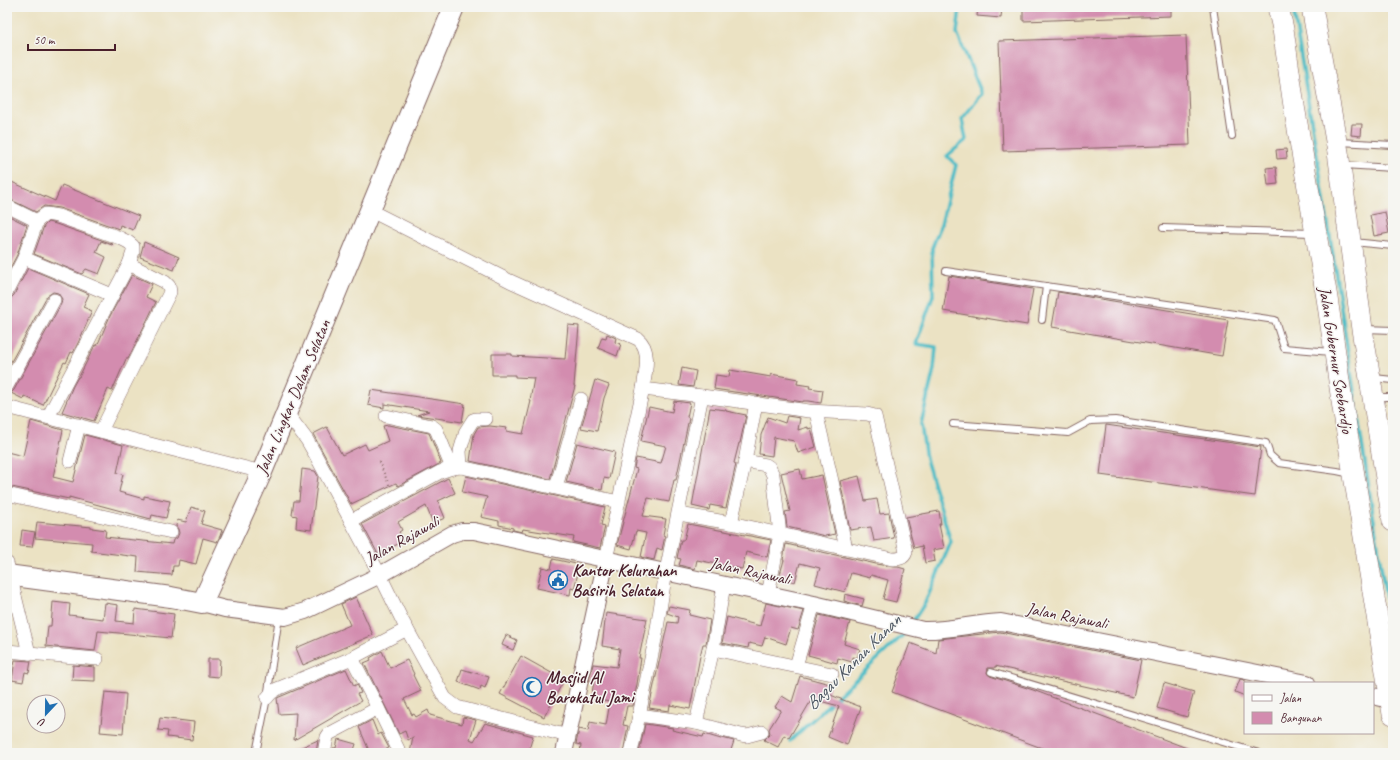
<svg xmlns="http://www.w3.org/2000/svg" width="1400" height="760" viewBox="0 0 1400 760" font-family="Caveat,sans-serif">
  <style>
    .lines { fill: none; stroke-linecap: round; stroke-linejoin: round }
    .stream { stroke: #50bdc7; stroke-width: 3.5 }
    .building { fill: #d38caf }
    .service-casing { stroke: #826360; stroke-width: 8 }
    .minor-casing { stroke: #826360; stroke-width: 14 }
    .tertiary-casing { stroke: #826360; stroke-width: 18 }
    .primary-casing { stroke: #826360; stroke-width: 22 }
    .trunk-casing { stroke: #826360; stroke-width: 22 }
    .path { stroke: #826360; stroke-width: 2; stroke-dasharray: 1 3; stroke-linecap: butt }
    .service { stroke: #fff; stroke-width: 6 }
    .minor { stroke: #fff; stroke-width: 13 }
    .tertiary { stroke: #fff; stroke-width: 16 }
    .primary { stroke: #fff; stroke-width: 20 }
    .trunk { stroke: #fff; stroke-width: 21 }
    .labels { text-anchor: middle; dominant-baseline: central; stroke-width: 3; stroke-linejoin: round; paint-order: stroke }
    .street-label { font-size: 17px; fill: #4a1f2b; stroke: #f6f6f2 }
    .poi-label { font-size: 17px; font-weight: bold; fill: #4a1f2b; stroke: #f6f6f2; text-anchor: start }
    .water-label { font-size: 18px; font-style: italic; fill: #4c5662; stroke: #f6f6f2 }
  </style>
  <rect width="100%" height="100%" fill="#f6f6f2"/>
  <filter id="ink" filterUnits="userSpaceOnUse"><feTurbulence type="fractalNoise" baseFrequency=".025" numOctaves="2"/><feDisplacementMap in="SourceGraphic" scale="8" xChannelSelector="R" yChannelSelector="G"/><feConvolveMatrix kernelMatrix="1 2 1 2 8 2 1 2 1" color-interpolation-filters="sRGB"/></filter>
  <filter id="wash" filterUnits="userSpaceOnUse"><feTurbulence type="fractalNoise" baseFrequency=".012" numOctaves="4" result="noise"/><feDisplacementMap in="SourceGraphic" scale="16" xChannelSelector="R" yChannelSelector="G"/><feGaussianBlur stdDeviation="0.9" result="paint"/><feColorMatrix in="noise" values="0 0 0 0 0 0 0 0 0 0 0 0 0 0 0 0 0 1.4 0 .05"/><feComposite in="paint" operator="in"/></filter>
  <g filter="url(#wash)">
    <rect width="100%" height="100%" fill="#ebe2c3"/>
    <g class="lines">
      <!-- stream -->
      <g class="stream">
        <path d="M 1293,7 L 1331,243 L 1393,644"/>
        <path d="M 911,624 L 925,603 L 951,542 L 926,459 L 921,424 L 934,369 L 936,347 L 916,344 L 933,296 L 932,248 L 941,225 L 956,165 L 947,156 L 966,140 L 962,119 L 982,94 L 957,33 L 960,7"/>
        <path d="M 790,741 L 903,635 L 906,630"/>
      </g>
    </g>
    <g id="blocks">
      <!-- building -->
      <g class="building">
        <path d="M 978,7 L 1002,7 L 1001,18 L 977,16 Z"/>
        <path d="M 1023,7 L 1171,7 L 1171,16 L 1023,21 Z"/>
        <path d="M 1186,35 L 1190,145 L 1003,151 L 999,41 Z"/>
        <path d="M 1352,124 L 1362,124 L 1361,136 L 1351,135 Z"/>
        <path d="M 1286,149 L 1287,158 L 1277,159 L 1276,150 Z"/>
        <path d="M 1276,167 L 1278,184 L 1268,185 L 1266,168 Z"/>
        <path d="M 7,180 L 55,201 L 62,185 L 139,216 L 133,230 L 120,225 L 119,229 L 59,208 L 44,206 L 36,212 L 7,198 Z"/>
        <path d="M 1385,212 L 1389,233 L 1374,236 L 1370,215 Z"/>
        <path d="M 7,215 L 27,225 L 17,255 L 7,274 Z"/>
        <path d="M 48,222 L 56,224 L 113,244 L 112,245 L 101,241 L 96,252 L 106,257 L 99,274 L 86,269 L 82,274 L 34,254 L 44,226 Z"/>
        <path d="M 144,242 L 179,257 L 174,270 L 140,257 Z"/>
        <path d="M 28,268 L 89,294 L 83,307 L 92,311 L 80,339 L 73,353 L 71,352 L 66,363 L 64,362 L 43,405 L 24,396 L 23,399 L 11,393 L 14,390 L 61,304 L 62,299 L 58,293 L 53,292 L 47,296 L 7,369 L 7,299 L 11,298 L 14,295 Z"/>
        <path d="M 132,275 L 152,284 L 146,297 L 156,302 L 128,359 L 126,359 L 112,391 L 108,389 L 94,421 L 62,412 L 73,386 L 78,377 L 79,377 L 95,345 L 97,346 L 110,316 Z"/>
        <path d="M 949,276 L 1033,289 L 1027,325 L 943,311 Z"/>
        <path d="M 1058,292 L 1228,320 L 1222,356 L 1052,327 Z"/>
        <path d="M 568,325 L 579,326 L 574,386 L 575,386 L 550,479 L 470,461 L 474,434 L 478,427 L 490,426 L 507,428 L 506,431 L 523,434 L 531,401 L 530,401 L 534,378 L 515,377 L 515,375 L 492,375 L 492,354 L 512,354 L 512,356 L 565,359 Z"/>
        <path d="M 607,334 L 616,338 L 615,342 L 621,344 L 617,356 L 598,348 L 602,337 L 606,338 Z"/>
        <path d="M 682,368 L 696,371 L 693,387 L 679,385 Z"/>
        <path d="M 730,370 L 771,377 L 771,374 L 798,379 L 797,384 L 810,386 L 809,388 L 823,390 L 821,403 L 808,401 L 803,401 L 803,402 L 714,389 L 716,375 L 729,377 Z"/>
        <path d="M 595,380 L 609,385 L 604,398 L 597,431 L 581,428 Z"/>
        <path d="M 371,390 L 465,404 L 462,422 L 417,415 L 429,411 L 384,404 L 384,408 L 368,405 Z"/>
        <path d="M 674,401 L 690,403 L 687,417 L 689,418 L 676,480 L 674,480 L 669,502 L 648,498 L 643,516 L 666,519 L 663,535 L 665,536 L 662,550 L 657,548 L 654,560 L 641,557 L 646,533 L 636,531 L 631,549 L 617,545 L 637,469 L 634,468 L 636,458 L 661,463 L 666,446 L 641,441 L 649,407 L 672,412 Z"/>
        <path d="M 710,408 L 726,410 L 726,411 L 746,415 L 740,443 L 739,443 L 734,463 L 736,464 L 726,508 L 710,505 L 709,510 L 692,506 Z"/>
        <path d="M 787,416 L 800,418 L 798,430 L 808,427 L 808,429 L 811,428 L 816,447 L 798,453 L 794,441 L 774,437 L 772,456 L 759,454 L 761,435 L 768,417 L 785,423 Z"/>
        <path d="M 31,421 L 63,430 L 53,477 L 73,482 L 85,435 L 123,445 L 117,473 L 123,474 L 119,492 L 144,499 L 144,496 L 170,501 L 166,518 L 152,515 L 151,519 L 69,497 L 69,499 L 7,486 L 7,452 L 23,456 Z"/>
        <path d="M 388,425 L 429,433 L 441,463 L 398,486 L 396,483 L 351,504 L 313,434 L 327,427 L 342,455 L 365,444 L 368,450 L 388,441 L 383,426 Z"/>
        <path d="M 1106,425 L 1261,447 L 1255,496 L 1100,475 Z"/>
        <path d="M 577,443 L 615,452 L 609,479 L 604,478 L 602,490 L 566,482 Z"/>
        <path d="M 302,469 L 315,471 L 318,476 L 311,530 L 296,528 L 297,516 L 292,515 L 294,501 L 299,501 Z"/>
        <path d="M 800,469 L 802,479 L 822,475 L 835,534 L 825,536 L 787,527 L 785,512 L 790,511 L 781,473 Z"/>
        <path d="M 466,476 L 605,507 L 601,525 L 605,526 L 600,548 L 573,542 L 574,537 L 523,529 L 522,532 L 513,530 L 513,528 L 499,525 L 499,521 L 481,517 L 487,497 L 462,492 Z"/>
        <path d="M 859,476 L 865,501 L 877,499 L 880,514 L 889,513 L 894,538 L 874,541 L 871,527 L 850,530 L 840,481 Z"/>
        <path d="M 448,478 L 455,493 L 438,501 L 445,518 L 433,523 L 426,506 L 398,522 L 402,530 L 399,532 L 404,541 L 378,554 L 362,524 Z"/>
        <path d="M 191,507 L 205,511 L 201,524 L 222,530 L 220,536 L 217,542 L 203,538 L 196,564 L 179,560 L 178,566 L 173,566 L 172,575 L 137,572 L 138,557 L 91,551 L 92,543 L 35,538 L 37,522 L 92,527 L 92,528 L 106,530 L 105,537 L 172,544 L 173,540 L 177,538 L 179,533 L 178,529 L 176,526 L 177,520 L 186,522 Z"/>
        <path d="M 939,511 L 941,524 L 939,524 L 944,548 L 933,550 L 935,561 L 925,563 L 922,546 L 914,548 L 906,517 Z"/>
        <path d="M 688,524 L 771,540 L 767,557 L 746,552 L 742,569 L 697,560 L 695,569 L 679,565 L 681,559 L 677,558 L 681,540 L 684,540 Z"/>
        <path d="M 22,530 L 35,532 L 32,547 L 20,546 Z"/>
        <path d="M 786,544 L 876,564 L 893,567 L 898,567 L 905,569 L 896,602 L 883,599 L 888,580 L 871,575 L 870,578 L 851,573 L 845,592 L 815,584 L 820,568 L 800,563 L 795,582 L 779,578 L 784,560 L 783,560 Z"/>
        <path d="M 553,559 L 576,564 L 575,572 L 578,573 L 574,589 L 571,588 L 570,595 L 537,588 L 542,567 L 551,569 Z"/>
        <path d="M 845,594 L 864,599 L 862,606 L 844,601 Z"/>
        <path d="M 356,597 L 373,635 L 303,665 L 296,648 L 350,625 L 341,604 Z"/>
        <path d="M 53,602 L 70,604 L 69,615 L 103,619 L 105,603 L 118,605 L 116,621 L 134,623 L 135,609 L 174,614 L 171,638 L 98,631 L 95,651 L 46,646 L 48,626 L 51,626 Z"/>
        <path d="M 766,603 L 804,611 L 798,630 L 791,628 L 786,644 L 765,637 L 762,646 L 749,643 L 748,648 L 722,643 L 727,617 L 760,626 Z"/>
        <path d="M 669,606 L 690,610 L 689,615 L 710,620 L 706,644 L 703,644 L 700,656 L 690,709 L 670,705 L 669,711 L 649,708 L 668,622 L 677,623 L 678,617 L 667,613 Z"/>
        <path d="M 606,613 L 647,619 L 639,658 L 641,658 L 637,684 L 633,706 L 627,706 L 623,725 L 628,726 L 623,753 L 580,753 L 581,745 L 576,744 L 579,729 L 588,731 L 590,722 L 606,725 L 610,702 L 591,699 L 594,681 L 589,681 L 593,664 L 617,667 L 620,649 L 602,646 Z"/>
        <path d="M 819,615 L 850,622 L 844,644 L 860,649 L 857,658 L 853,657 L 852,662 L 838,658 L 837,663 L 808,655 Z"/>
        <path d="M 1000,632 L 1141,660 L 1133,697 L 995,666 L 995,668 L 988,668 L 987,673 L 990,676 L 1033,690 L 1200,753 L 1055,753 L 892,692 L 910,643 L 936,653 L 938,639 Z"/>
        <path d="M 506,635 L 517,640 L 513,650 L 502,645 Z"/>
        <path d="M 382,651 L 390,668 L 407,660 L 414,674 L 413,675 L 421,691 L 404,699 L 412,715 L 414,714 L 416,717 L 428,710 L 430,715 L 462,724 L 463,717 L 476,720 L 470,739 L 474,741 L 485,723 L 533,736 L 528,753 L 410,753 L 413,737 L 408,740 L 405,731 L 399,734 L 364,663 L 371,660 L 370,658 Z"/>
        <path d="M 521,656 L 564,680 L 544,717 L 500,694 Z"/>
        <path d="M 208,659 L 220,659 L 219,677 L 208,676 Z"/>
        <path d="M 15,660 L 31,661 L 29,673 L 25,672 L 23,682 L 12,680 Z"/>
        <path d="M 73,665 L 95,667 L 95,681 L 72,680 Z"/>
        <path d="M 346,669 L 354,686 L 357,684 L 361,693 L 357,694 L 361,701 L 294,740 L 296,713 L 279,714 L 277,698 Z"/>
        <path d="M 462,669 L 489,677 L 485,688 L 481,686 L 480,690 L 458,682 Z"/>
        <path d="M 800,676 L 830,684 L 828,694 L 861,707 L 847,745 L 828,737 L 839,706 L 812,699 L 789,738 L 784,735 L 778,747 L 764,740 L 770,734 L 769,729 L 781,710 L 775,707 L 782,696 L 792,702 Z"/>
        <path d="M 1240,679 L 1245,680 L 1245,696 L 1235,692 Z"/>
        <path d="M 1164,683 L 1194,692 L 1187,717 L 1157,708 Z"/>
        <path d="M 105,692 L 126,694 L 123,734 L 100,732 Z"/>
        <path d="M 160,718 L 194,722 L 192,740 L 167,737 L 168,731 L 158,730 Z"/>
        <path d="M 372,720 L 378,735 L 381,733 L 389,748 L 384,750 L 386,753 L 370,753 L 359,727 Z"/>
        <path d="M 645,724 L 673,728 L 672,730 L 703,737 L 704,734 L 721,739 L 722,738 L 734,741 L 730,753 L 639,753 Z"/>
        <path d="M 338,739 L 356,744 L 353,753 L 332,753 L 333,748 L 336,748 Z"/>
        <path d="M 318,740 L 316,753 L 288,753 Z"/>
      </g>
    </g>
  </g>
  <g filter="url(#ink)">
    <use href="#blocks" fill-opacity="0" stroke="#826360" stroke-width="1"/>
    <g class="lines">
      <defs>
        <g id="service">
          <path d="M 1213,7 L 1232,136"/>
          <path d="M 1340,142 L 1393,145"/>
          <path d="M 1343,165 L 1393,168"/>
          <path d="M 1163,228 L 1312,233"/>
          <path d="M 1353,242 L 1393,246"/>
          <path d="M 946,271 L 1275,320 L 1284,348 L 1331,352"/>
          <path d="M 1042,320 L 1046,286"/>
          <path d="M 1365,329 L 1393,330"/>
          <path d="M 1374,378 L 1393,380"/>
          <path d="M 1377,397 L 1393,397"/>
          <path d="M 953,424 L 1068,433 L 1090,421 L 1115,420 L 1266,443 L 1270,455 L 1279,463 L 1337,471 L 1351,474"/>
          <path d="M 991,672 L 1259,753"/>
          <path d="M 256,753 L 267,698 L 279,617"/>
        </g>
        <g id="minor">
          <path d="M 7,206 L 37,221"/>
          <path d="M 371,211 L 510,281 L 638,339 C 652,350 645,374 643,389 L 606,560"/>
          <path d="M 24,258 L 112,295"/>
          <path d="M 7,291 L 24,258 L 37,221 L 46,214 L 58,216 L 120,238 L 128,242 L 133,246 L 133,252 L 129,264 L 48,417"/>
          <path d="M 7,386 L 54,300"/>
          <path d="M 643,389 L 702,396 L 809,411 L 867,414 L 875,416 L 906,552 C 904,559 898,559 892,559 L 731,523 L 679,514"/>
          <path d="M 7,407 L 158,446 L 262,472"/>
          <path d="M 286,412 L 307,440 L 315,454 L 380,575 L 403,622 L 445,698 L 457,707 L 568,736"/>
          <path d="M 816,412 L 832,481 L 846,549"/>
          <path d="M 386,416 L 432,426 L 436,429 L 452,468"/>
          <path d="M 101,431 L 170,292 L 169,286 L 165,282 L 129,264"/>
          <path d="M 70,461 L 79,425"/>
          <path d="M 745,461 L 766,465 L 769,467 L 773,475 L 780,534 L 768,594"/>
          <path d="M 461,467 L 460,451 L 466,431 L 473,420 L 476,419 L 486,419"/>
          <path d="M 556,487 L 581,399"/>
          <path d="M 7,494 L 171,532"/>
          <path d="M 351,521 L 440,472 L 452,468 L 461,467 L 619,502"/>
          <path d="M 731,523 L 745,461 L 756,403"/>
          <path d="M 7,563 L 29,653 L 7,651"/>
          <path d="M 713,649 L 832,674"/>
          <path d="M 29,653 L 97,659"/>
          <path d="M 352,658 L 378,708 L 400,753"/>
          <path d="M 796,666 L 814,604"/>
          <path d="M 267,698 L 271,693 L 277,689 L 352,658 L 407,629"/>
          <path d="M 639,715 L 696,723 L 741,735 L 747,736 L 762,732"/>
          <path d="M 696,723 L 713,649 L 724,585"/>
          <path d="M 324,753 L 327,737 L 329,734 L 378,708"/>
          <path d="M 631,753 L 656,635 L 666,571 L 702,396"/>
        </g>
        <g id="tertiary">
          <path d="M 202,603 L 225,609 L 285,617 L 305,611 L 380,575 L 452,534 L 462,531 L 474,531 L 814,604 L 923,630 C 949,631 975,623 1001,622 L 1307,683"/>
          <path d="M 1373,696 L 1390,700"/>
          <path d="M 564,753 L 606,560"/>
        </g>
        <path id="primary" d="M 7,575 L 171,597 L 202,603 L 262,472 L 454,7"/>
        <g id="trunk">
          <path d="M 1278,7 L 1283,29 L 1294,106 L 1327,298 L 1343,408 L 1393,714"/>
          <path d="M 1312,7 L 1338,152 L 1362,329 L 1393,521"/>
        </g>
      </defs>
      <!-- service casing -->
      <use href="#service" class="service-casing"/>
      <!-- minor casing -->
      <use href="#minor" class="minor-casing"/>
      <!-- tertiary casing -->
      <use href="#tertiary" class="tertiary-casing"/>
      <!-- primary casing -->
      <use href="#primary" class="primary-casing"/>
      <!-- trunk casing -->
      <use href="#trunk" class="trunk-casing"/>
      <!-- path -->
      <path class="path" d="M 379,462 L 390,487"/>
      <!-- service -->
      <use href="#service" class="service"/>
      <!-- minor -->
      <use href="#minor" class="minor"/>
      <!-- tertiary -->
      <use href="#tertiary" class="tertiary"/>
      <!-- primary -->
      <use href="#primary" class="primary"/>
      <!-- trunk -->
      <use href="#trunk" class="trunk"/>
    </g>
  </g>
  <!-- icons -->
  <defs>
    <symbol id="civic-ring" viewBox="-11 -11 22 22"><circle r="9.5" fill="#f6f6f2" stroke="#1f6fb2" stroke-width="1.5"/><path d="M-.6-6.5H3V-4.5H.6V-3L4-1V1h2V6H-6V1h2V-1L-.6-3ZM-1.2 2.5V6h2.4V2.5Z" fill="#1f6fb2"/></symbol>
    <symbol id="mosque-ring" viewBox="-11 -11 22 22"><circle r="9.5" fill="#f6f6f2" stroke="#1f6fb2" stroke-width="1.5"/><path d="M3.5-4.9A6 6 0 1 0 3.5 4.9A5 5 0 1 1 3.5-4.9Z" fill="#1f6fb2"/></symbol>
  </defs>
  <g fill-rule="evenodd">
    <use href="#civic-ring" x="547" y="569" width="22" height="22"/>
    <use href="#mosque-ring" x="521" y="676" width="22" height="22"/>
  </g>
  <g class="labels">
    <!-- street labels -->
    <g class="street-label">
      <text transform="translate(1336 360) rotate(81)">Jalan Gubernur Soebardjo</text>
      <text transform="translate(293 397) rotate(-67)">Jalan Lingkar Dalam Selatan</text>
      <text transform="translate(402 540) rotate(-29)">Jalan Rajawali</text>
      <text transform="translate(750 571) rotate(12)">Jalan Rajawali</text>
      <text transform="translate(1067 616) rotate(11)">Jalan Rajawali</text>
    </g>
    <!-- poi labels -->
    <g class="poi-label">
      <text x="572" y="570">Kantor Kelurahan<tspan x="572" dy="20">Basirih Selatan</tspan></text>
      <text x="546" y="677">Masjid Al<tspan x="546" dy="20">Barokatul Jami</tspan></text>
    </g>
    <!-- water labels -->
    <g class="water-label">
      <text transform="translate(853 662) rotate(-45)">Bagau Kanan Kanan</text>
    </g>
  </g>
  <!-- margin -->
  <rect width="1400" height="760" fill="none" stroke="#f6f6f2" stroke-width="24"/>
  <!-- legend -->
  <rect x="1244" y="682" width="130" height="52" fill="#f6f6f2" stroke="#b1a0a2"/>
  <rect x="1252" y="695" width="20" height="6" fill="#ffffff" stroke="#b1a0a2"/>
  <text x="1280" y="702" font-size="12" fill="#4a1f2b">Jalan</text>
  <rect x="1252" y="712" width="20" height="12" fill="#d38caf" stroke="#b1a0a2"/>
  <text x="1280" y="722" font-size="12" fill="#4a1f2b">Bangunan</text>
  <!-- north arrow -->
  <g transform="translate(46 714) rotate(202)"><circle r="19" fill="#f6f6f2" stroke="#b1a0a2"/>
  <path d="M0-3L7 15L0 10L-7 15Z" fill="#1f6fb2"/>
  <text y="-6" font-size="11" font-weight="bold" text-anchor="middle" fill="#4a1f2b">U</text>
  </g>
  <!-- scale -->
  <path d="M28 44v6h87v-6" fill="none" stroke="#4a1f2b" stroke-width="2"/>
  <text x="34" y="44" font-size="12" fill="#4a1f2b" stroke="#f6f6f2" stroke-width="3" paint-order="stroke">50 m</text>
</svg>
